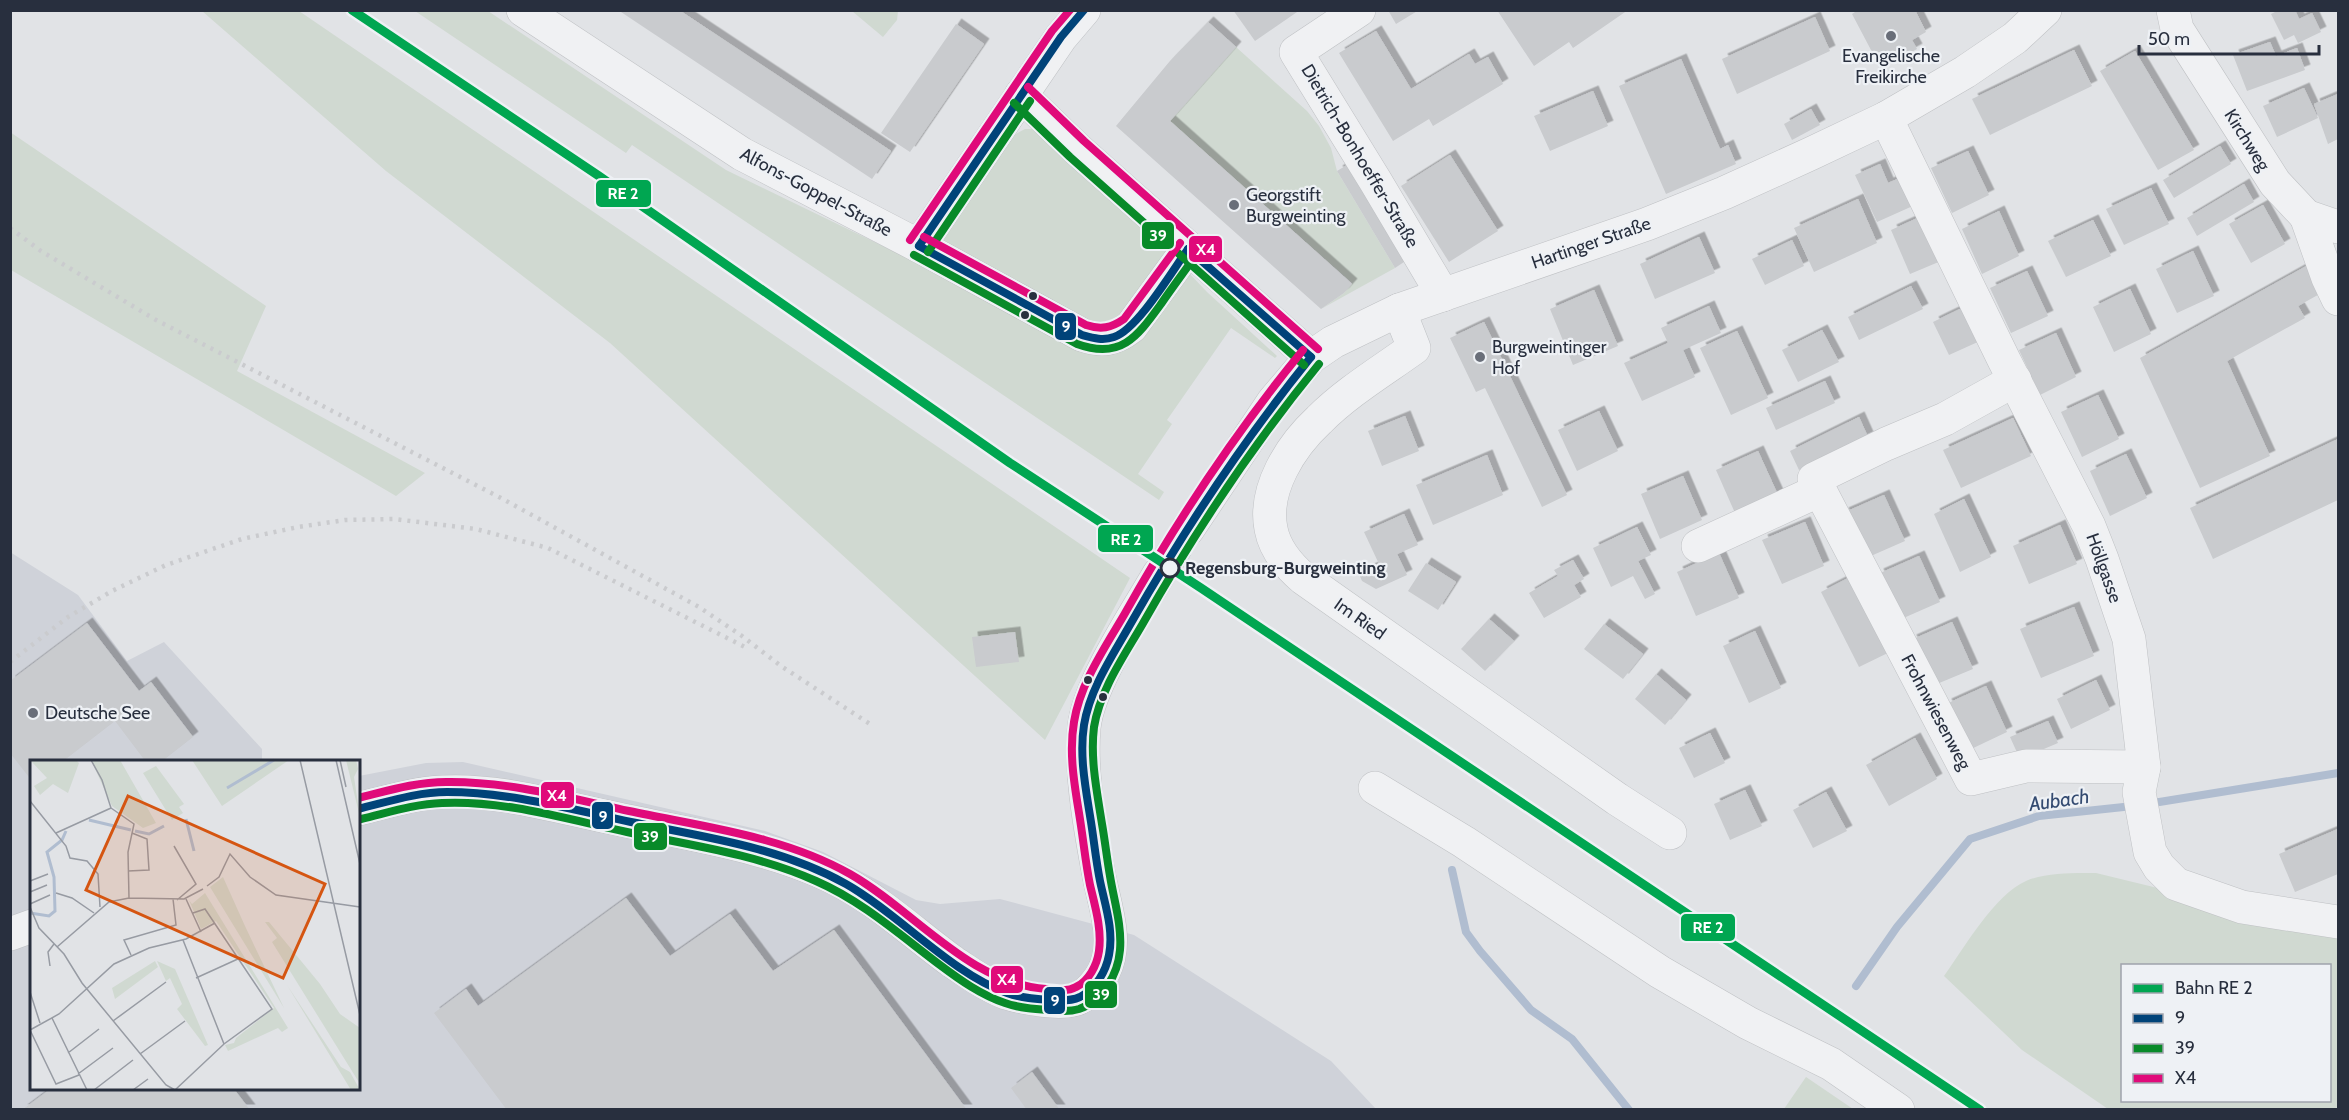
<svg xmlns="http://www.w3.org/2000/svg" width="2349" height="1120" font-family="Cabin,sans-serif">
<defs>
<filter id="shadow"><feDropShadow dx="5.5" dy="-5.5" stdDeviation="0" flood-color="#0004"/></filter>
</defs>
<rect width="100%" height="100%" fill="#e1e3e6"/>
<polygon fill="#cfd2d9" points="10,552 78,595 127,661 164,642 262,749 262,761 32,762 32,1088 358,1088 359,776 426,763 463,762 765,831 823,852 916,900 940,904 1000,899 1134,935 1331,1061 1376,1109 11,1109"/>
<g fill="#d0d9d1" fill-rule="evenodd">
<polygon points="202,11 299,11 1130,578 1045,740 610,343 386,171"/>
<polygon points="415,11 488,11 726,170 922,265 1008,138 1025,129 1034,129 1151,233 1207,292 1277,356 1275,358 1231,328 1167,420 1172,424 1138,474 1164,492 1159,500 632,145 626,153"/>
<polygon points="852,11 898,11 897,20 883,37"/>
<polygon points="1236,47 1307,111 1319,126 1331,148 1337,171 1395,268 1321,309 1344,293 1352,283 1170,121"/>
<polygon points="10,132 266,306 237,371 425,473 396,496 11,270"/>
<path d="M 2096,873 L 2338,932 L 2338,1109 L 2108,1109 L 2022,1050 L 1944,976 C 1964,948 1995,894 2026,881 C 2047,872 2074,873 2096,873 ZM 2122,966 L 2330,966 L 2330,1100 L 2122,1100 Z"/>
<polygon points="1806,1077 1853,1109 1784,1109"/>
</g>
<g fill="none" stroke-linecap="round" stroke-linejoin="round">
<g stroke="#b0bdd0" stroke-width="8">
<polyline points="2147,804 2338,773"/>
<polyline points="1452,870 1466,932 1480,951 1531,1010 1572,1039 1629,1110"/>
<polyline points="1856,986 1897,927 1970,839 2039,816 2133,806"/>
</g>
</g>
<g fill="#c9cbce" filter="url(#shadow)">
<polygon points="618,10 679,10 891,151 872,179"/>
<polygon points="1233,10 1300,10 1255,41"/>
<polygon points="1388,10 1419,10 1396,24"/>
<polygon points="1497,10 1548,11 1628,10 1573,48 1569,42 1534,66"/>
<polygon points="1858,10 1915,10 1926,32 1912,40 1917,49 1881,69 1852,14"/>
<polygon points="2279,10 2295,10 2299,19 2312,13 2321,32 2298,43 2294,35 2284,40 2271,14"/>
<polygon points="1815,17 1830,51 1737,94 1722,59"/>
<polygon points="1208,22 1236,47 1170,121 1352,284 1344,293 1321,309 1116,126 1170,61"/>
<polygon points="956,24 984,44 910,152 881,133"/>
<polygon points="1376,31 1411,89 1469,54 1475,64 1488,57 1503,84 1433,126 1429,119 1393,141 1339,53"/>
<polygon points="2270,42 2276,56 2297,48 2305,70 2247,91 2233,55"/>
<polygon points="2074,50 2092,86 1990,135 1972,99"/>
<polygon points="2135,51 2194,150 2158,170 2100,71"/>
<polygon points="1681,59 1720,149 1728,145 1736,164 1666,194 1619,86"/>
<polygon points="2304,88 2318,118 2277,137 2263,106"/>
<polygon points="1593,91 1608,126 1550,151 1534,116"/>
<polygon points="2338,94 2338,139 2328,144 2314,104"/>
<polygon points="1811,109 1820,125 1792,140 1784,124"/>
<polygon points="2220,146 2231,164 2174,198 2163,180"/>
<polygon points="1968,151 1989,195 1952,213 1931,168"/>
<polygon points="1450,155 1498,231 1449,262 1401,186"/>
<polygon points="1352,162 1410,258 1395,268 1337,171"/>
<polygon points="1880,164 1888,183 1902,177 1915,205 1877,222 1855,175"/>
<polygon points="2244,184 2254,202 2197,236 2187,218"/>
<polygon points="2151,188 2169,224 2124,245 2106,209"/>
<polygon points="1858,199 1877,243 1814,272 1794,228"/>
<polygon points="2263,205 2285,244 2251,263 2229,224"/>
<polygon points="1999,211 2019,256 1982,274 1962,229"/>
<polygon points="1922,216 1941,261 1910,274 1891,230"/>
<polygon points="2093,220 2111,256 2066,277 2048,241"/>
<polygon points="1699,237 1715,273 1655,299 1640,264"/>
<polygon points="1792,240 1804,266 1765,285 1752,259"/>
<polygon points="2193,251 2214,296 2177,313 2156,269"/>
<polygon points="2310,264 2325,291 2298,306 2305,318 2227,361 2270,456 2200,488 2140,358"/>
<polygon points="2027,271 2048,316 2011,333 1990,288"/>
<polygon points="1911,286 1923,309 1859,340 1848,317"/>
<polygon points="2130,289 2151,334 2114,352 2093,307"/>
<polygon points="1594,290 1618,346 1573,365 1550,309"/>
<polygon points="1709,306 1721,333 1683,350 1695,377 1642,401 1624,363 1668,343 1661,328"/>
<polygon points="1964,307 1980,341 1949,355 1933,322"/>
<polygon points="1484,322 1567,495 1542,507 1485,388 1476,392 1450,338"/>
<polygon points="1822,330 1839,362 1798,382 1782,350"/>
<polygon points="1737,331 1768,398 1731,415 1700,348"/>
<polygon points="2056,333 2076,377 2040,395 2019,350"/>
<polygon points="1825,381 1835,403 1776,430 1766,408"/>
<polygon points="2098,395 2119,439 2082,457 2061,412"/>
<polygon points="1599,411 1618,451 1577,471 1558,430"/>
<polygon points="1405,416 1419,451 1382,466 1368,431"/>
<polygon points="1859,417 1868,437 1799,470 1790,451"/>
<polygon points="2013,418 2031,456 1961,488 1943,450"/>
<polygon points="2338,439 2338,500 2213,559 2190,508"/>
<polygon points="1758,451 1778,495 1735,513 1716,470"/>
<polygon points="2126,454 2147,498 2110,516 2090,471"/>
<polygon points="1487,455 1503,495 1433,525 1416,485"/>
<polygon points="1683,476 1702,520 1660,539 1641,494"/>
<polygon points="1884,495 1905,541 1864,559 1843,513"/>
<polygon points="1964,499 1991,557 1960,572 1934,514"/>
<polygon points="1404,514 1418,545 1397,554 1407,575 1376,589 1362,581 1359,574 1379,564 1364,532"/>
<polygon points="1805,522 1824,566 1782,584 1762,540"/>
<polygon points="2060,525 2077,564 2029,584 2013,546"/>
<polygon points="1637,527 1651,555 1638,561 1655,594 1645,599 1633,576 1611,587 1593,548"/>
<polygon points="1719,553 1739,598 1696,616 1677,572"/>
<polygon points="1919,556 1940,602 1899,620 1878,574"/>
<polygon points="1573,560 1584,579 1574,585 1581,597 1544,618 1529,593 1558,576 1554,570"/>
<polygon points="1426,563 1456,582 1438,610 1408,591"/>
<polygon points="1856,574 1894,650 1859,667 1821,592"/>
<polygon points="2074,607 2094,656 2041,678 2020,629"/>
<polygon points="1489,619 1514,641 1485,671 1461,649"/>
<polygon points="1952,622 1973,669 1932,686 1911,640"/>
<polygon points="87,623 139,691 151,682 193,737 161,762 146,762 115,721 62,762 32,762 32,781 10,753 10,681"/>
<polygon points="1604,624 1643,654 1623,679 1584,649"/>
<polygon points="1755,631 1781,688 1749,703 1723,646"/>
<polygon points="1015,632 1019,662 976,667 972,637"/>
<polygon points="1656,674 1686,700 1665,725 1635,699"/>
<polygon points="2096,680 2110,710 2071,729 2057,699"/>
<polygon points="1986,686 2007,732 1967,751 1946,704"/>
<polygon points="2048,721 2058,743 2020,759 2010,737"/>
<polygon points="1710,733 1725,763 1694,778 1679,748"/>
<polygon points="1915,738 1937,779 1889,806 1866,765"/>
<polygon points="1745,790 1762,826 1730,840 1714,804"/>
<polygon points="1826,792 1847,831 1813,848 1793,810"/>
<polygon points="2338,829 2338,874 2295,892 2279,854"/>
<polygon points="626,898 670,956 730,914 773,971 834,930 967,1110 507,1110 434,1013 466,989 478,1006"/>
<polygon points="1032,1072 1060,1110 1027,1110 1011,1088"/>
<polygon points="50,1089 234,1089 250,1110 22,1110"/>
</g>
<g fill="none" stroke-linecap="round" stroke-linejoin="round">
<polyline stroke="#bcbfc4" stroke-width="33" stroke-dasharray="33 16" stroke-linecap="butt" points="1159,574 1188,529"/>
<defs>
<g id="minor">
<path d="M 523,10 L 742,154 L 919,246 L 1082,335 C 1102,342 1114,340 1131,327 L 1188,249"/>
<polyline points="1359,10 1296,52 1376,182 1443,295"/>
<polyline points="2173,10 2177,29 2275,183 2306,216 2338,227"/>
<polyline points="1021,95 1077,149 1311,357"/>
<polyline points="1886,118 2004,360 2089,526 2102,559 2129,639 2144,767 2139,792 2150,852 2159,867 2176,884 2242,907 2338,922"/>
<polyline points="2306,216 2328,278 2338,299"/>
<polyline points="919,246 1061,37 1084,10"/>
<path d="M 1399,310 L 1414,348 C 1382,371 1347,392 1319,420 C 1291,446 1263,489 1271,529 C 1275,550 1288,565 1303,578 L 1617,799 L 1670,833"/>
<polyline points="2015,380 1945,419 1886,444 1814,479 1971,779 2026,766 2144,767"/>
<polyline points="1188,529 1273,402 1311,357 1333,342 1399,310 1647,224 1724,193 1810,154 1886,118 1965,72 2015,38 2045,10"/>
<polyline points="1698,546 1820,490"/>
<polyline points="1375,788 1464,842 1660,972 1748,1023 1831,1064 1898,1110"/>
<path d="M 358,809 C 386,802 415,793 443,792 C 499,789 558,807 613,818 C 686,834 778,847 844,883 C 883,904 917,936 953,962 C 970,973 987,986 1006,993 C 1023,998 1063,1006 1079,998 C 1089,993 1099,981 1104,971 C 1118,943 1106,909 1100,881 C 1091,834 1080,775 1084,728 C 1088,685 1136,613 1159,574"/>
<polyline points="10,934 32,926"/>
</g>
</defs>
<use href="#minor" stroke="#bfc1c4" stroke-width="34"/>
<use href="#minor" stroke="#f0f1f3" stroke-width="33"/>
<g stroke="#cacbce" stroke-width="4.5" stroke-dasharray="3 6" stroke-linecap="butt">
<polyline points="10,228 41,251 156,320 501,498 699,607 742,636 781,666 870,724"/>
<polyline points="10,662 68,617 112,591 166,565 242,539 298,527 345,520 394,519 476,529 548,548 747,648"/>
</g>
<defs>
<g id="bus-1">
<path d="M 919,246 L 1082,335 C 1093,338 1103,341 1114,337 C 1138,329 1172,271 1188,249"/>
<polyline points="919,246 1061,37 1084,10"/>
<polyline points="1188,249 1311,357"/>
<path d="M 358,809 C 387,802 417,792 447,792 C 509,792 570,809 631,822 C 704,837 780,847 846,884 C 899,914 951,973 1007,993 C 1021,998 1036,999 1051,1000 C 1061,1001 1071,1001 1080,997 C 1096,989 1106,971 1109,955 C 1114,930 1105,905 1100,881 C 1096,861 1094,841 1091,822 C 1086,790 1079,757 1084,725 C 1090,688 1113,655 1131,623 C 1184,530 1243,441 1311,357"/>
</g>
<g id="bus-2">
<polyline points="1014,103 1070,157 1304,365"/>
<polyline points="928,252 1030,101"/>
<path d="M 914,255 L 1077,344 C 1121,360 1137,337 1161,304 C 1172,288 1184,272 1196,255"/>
<path d="M 361,819 C 387,813 414,804 442,803 C 504,800 566,819 627,832 C 690,845 756,854 816,881 C 862,901 900,935 940,965 C 960,980 981,995 1005,1003 C 1019,1008 1034,1009 1049,1010 C 1059,1011 1069,1012 1079,1009 C 1103,1001 1118,974 1120,950 C 1122,925 1114,901 1110,876 C 1107,859 1105,841 1102,824 C 1097,792 1090,759 1094,727 C 1100,690 1124,656 1142,625 C 1194,533 1252,446 1319,364"/>
</g>
<g id="bus-3">
<polyline points="1028,87 1084,141 1318,349"/>
<path d="M 924,237 L 1086,325 C 1101,330 1111,328 1124,319 L 1180,243"/>
<polyline points="910,240 1052,31 1070,10"/>
<path d="M 358,798 C 387,791 416,782 446,782 C 508,781 569,798 629,811 C 704,827 783,836 850,874 C 915,911 968,983 1046,989 C 1056,990 1067,992 1076,987 C 1089,981 1097,965 1099,951 C 1102,929 1095,906 1090,885 C 1086,865 1084,846 1081,826 C 1076,792 1068,757 1074,722 C 1080,684 1104,649 1124,615 C 1176,522 1235,433 1303,350"/>
</g>
</defs>
<use href="#bus-1" stroke="#eef1f5" stroke-width="12"/>
<use href="#bus-2" stroke="#eef1f5" stroke-width="12"/>
<use href="#bus-3" stroke="#eef1f5" stroke-width="12"/>
<use href="#bus-1" stroke="#004379" stroke-width="8"/>
<use href="#bus-2" stroke="#088a29" stroke-width="8"/>
<use href="#bus-3" stroke="#e00a7a" stroke-width="8"/>
<defs>
<polyline id="rail-1" points="352,10 599,176 1010,463 1201,588 1980,1110"/>
</defs>
<use href="#rail-1" stroke="#eef1f5" stroke-width="14"/>
<use href="#rail-1" stroke="#00a651" stroke-width="9"/>
</g>
<g fill="#696e79" stroke="#eef1f5" stroke-width="2">
<circle cx="1891" cy="36" r="6"/>
<circle cx="1234" cy="205" r="6"/>
<circle cx="1480" cy="357" r="6"/>
<circle cx="33" cy="713" r="6"/>
</g>
<g fill="#282f3e" stroke="#eef1f5" stroke-width="2">
<circle cx="1033" cy="296" r="5"/>
<circle cx="1025" cy="315" r="5"/>
<circle cx="1088" cy="680" r="5"/>
<circle cx="1103" cy="697" r="5"/>
</g>
<circle fill="#eef1f5" stroke="#282f3e" stroke-width="3" cx="1170" cy="568" r="9"/>
<g text-anchor="middle" dominant-baseline="central" stroke-width="4.5" stroke-linejoin="round" paint-order="stroke">
<g font-size="18" fill="#282f3e" stroke="#eef1f5" text-anchor="start">
<text x="1891" y="56" text-anchor="middle">Evangelische<tspan x="1891" dy="21">Freikirche</tspan></text>
<text x="1246" y="195">Georgstift<tspan x="1246" dy="21">Burgweinting</tspan></text>
<text x="1492" y="347">Burgweintinger<tspan x="1492" dy="21">Hof</tspan></text>
<text x="45" y="713">Deutsche See</text>
</g>
<g font-size="18" fill="#282f3e" stroke="#eef1f5">
<text transform="translate(2247 140) rotate(58)">Kirchweg</text>
<text transform="translate(1360 156) rotate(59)">Dietrich-Bonhoeffer-Straße</text>
<text transform="translate(816 192) rotate(28)">Alfons-Goppel-Straße</text>
<text transform="translate(1591 243) rotate(-19)">Hartinger Straße</text>
<text transform="translate(2104 568) rotate(70)">Höllgasse</text>
<text transform="translate(1360 619) rotate(35)">Im Ried</text>
<text transform="translate(1936 712) rotate(62)">Frohnwiesenweg</text>
</g>
<g font-size="18" font-weight="bold" fill="#282f3e" stroke="#eef1f5" text-anchor="start">
<text x="1185" y="568">Regensburg-Burgweinting</text>
</g>
<g font-size="20" font-style="italic" fill="#344b71" stroke="#eef1f5">
<text transform="translate(2059 800) rotate(-8)">Aubach</text>
</g>
</g>
<g transform="translate(30 760)">
<rect width="330" height="330" fill="#e1e3e6"/>
<path d="M 0,0 L 46,0 L 49,3 L 38,33 L 23,24 L 10,35 L 4,26 L 17,18 ZM 61,0 L 90,0 L 126,63 L 113,68 L 82,46 ZM 162,0 L 259,0 L 192,46 ZM 316,0 L 326,0 L 328,9 L 324,17 L 330,57 ZM 126,6 L 154,44 L 149,47 L 153,53 L 142,60 L 113,13 ZM 193,117 L 215,166 L 254,248 L 180,127 ZM 175,133 L 258,268 L 252,272 L 248,268 L 198,291 L 195,285 L 204,283 L 206,278 L 244,248 L 186,161 L 171,169 L 159,140 L 162,144 ZM 235,162 L 239,162 L 290,224 L 310,254 L 330,268 L 330,324 L 242,182 L 247,178 ZM 125,201 L 128,207 L 85,239 L 82,228 ZM 127,201 L 145,209 L 178,285 L 175,286 L 147,249 L 152,244 L 140,218 L 136,221 ZM 257,225 L 311,307 L 320,312 L 330,330 L 321,330 Z" fill="#d0d9d1"/>
<path fill="none" stroke="#b0bdd0" stroke-width="3" d="M 197,28 L 244,0M 156,59 L 164,91M 59,60 L 101,70M 105,71 L 119,74 L 134,66M 0,153 L 19,156 L 25,151 L 24,117 L 17,92 L 32,80 L 36,71"/>
<path fill="none" stroke="#979ba3" stroke-width="1.5" d="M 270,0 L 330,255M 306,0 L 330,104M 310,0 L 316,27M 0,41 L 36,86 L 40,98 L 57,101 L 68,114 L 70,147M 81,48 L 104,64 L 98,92 L 99,138M 26,73 L 81,48 L 72,20 L 61,0M 144,86 L 166,124 L 147,140M 98,111 L 119,110 L 117,79 L 102,73M 0,121 L 18,114M 177,126 L 189,117 L 200,94 L 220,117 L 246,135 L 330,147M 0,132 L 17,125M 26,133 L 42,138 L 64,153M 156,139 L 171,172M 0,144 L 20,135M 0,147 L 9,168 L 34,194 L 52,223 L 136,325 L 145,330M 153,180 L 194,284M 27,187 L 79,142 L 99,138 L 154,139 L 173,129M 101,195 L 94,180 L 146,165 L 143,139M 20,206 L 18,192 L 24,184M 166,218 L 210,198M 0,232 L 10,263M 22,258 L 57,330M 83,261 L 136,222M 0,270 L 29,254 L 84,204 L 119,188 L 156,179 L 185,163M 0,270 L 26,324 L 49,315M 38,293 L 69,269M 110,294 L 155,261M 48,314 L 83,288M 64,330 L 103,300M 103,330 L 118,319M 145,330 L 194,284 L 242,249 L 175,149 L 163,153"/>
<path fill="#d55511" fill-opacity="0.15" stroke="#d55511" stroke-width="3" d="M 98,36 L 295,124 L 253,218 L 56,130 Z"/>
<rect width="330" height="330" fill="none" stroke="#282f3e" stroke-width="3"/>
</g>
<g stroke="#eef1f5" stroke-width="2">
<rect x="595" y="179" width="57" height="29" rx="6" fill="#00a651"/>
<rect x="1141" y="221" width="34" height="29" rx="6" fill="#088a29"/>
<rect x="1188" y="235" width="35" height="28" rx="6" fill="#e00a7a"/>
<rect x="1054" y="312" width="23" height="29" rx="6" fill="#004379"/>
<rect x="1097" y="524" width="57" height="29" rx="6" fill="#00a651"/>
<rect x="540" y="781" width="35" height="28" rx="6" fill="#e00a7a"/>
<rect x="591" y="801" width="23" height="29" rx="6" fill="#004379"/>
<rect x="633" y="822" width="35" height="29" rx="6" fill="#088a29"/>
<rect x="1680" y="913" width="56" height="29" rx="6" fill="#00a651"/>
<rect x="990" y="965" width="34" height="29" rx="6" fill="#e00a7a"/>
<rect x="1084" y="980" width="34" height="29" rx="6" fill="#088a29"/>
<rect x="1043" y="986" width="23" height="29" rx="6" fill="#004379"/>
</g>
<g font-size="16" text-anchor="middle" font-weight="bold" fill="#fff">
<text x="623" y="199">RE 2</text>
<text x="1158" y="241">39</text>
<text x="1206" y="255">X4</text>
<text x="1066" y="332">9</text>
<text x="1126" y="545">RE 2</text>
<text x="557" y="801">X4</text>
<text x="603" y="822">9</text>
<text x="650" y="842">39</text>
<text x="1708" y="933">RE 2</text>
<text x="1007" y="985">X4</text>
<text x="1101" y="1000">39</text>
<text x="1055" y="1006">9</text>
</g>
<rect width="2349" height="1120" fill="none" stroke="#282f3e" stroke-width="24"/>
<rect x="2121" y="964" width="210" height="138" fill="#eef1f5" stroke="#9fa3ac" stroke-width="1.5"/>
<rect x="2133" y="984" width="30" height="9" fill="#00a651" stroke="#9fa3ac" stroke-width="1.5"/>
<text x="2175" y="994" font-size="18" fill="#282f3e">Bahn RE 2</text>
<rect x="2133" y="1014" width="30" height="9" fill="#004379" stroke="#9fa3ac" stroke-width="1.5"/>
<text x="2175" y="1024" font-size="18" fill="#282f3e">9</text>
<rect x="2133" y="1044" width="30" height="9" fill="#088a29" stroke="#9fa3ac" stroke-width="1.5"/>
<text x="2175" y="1054" font-size="18" fill="#282f3e">39</text>
<rect x="2133" y="1074" width="30" height="9" fill="#e00a7a" stroke="#9fa3ac" stroke-width="1.5"/>
<text x="2175" y="1084" font-size="18" fill="#282f3e">X4</text>
<path d="M2139 45v9h180v-9" fill="none" stroke="#282f3e" stroke-width="3"/>
<text x="2148" y="45" font-size="18" fill="#282f3e" stroke="#eef1f5" stroke-width="4.5" paint-order="stroke">50 m</text>
</svg>
